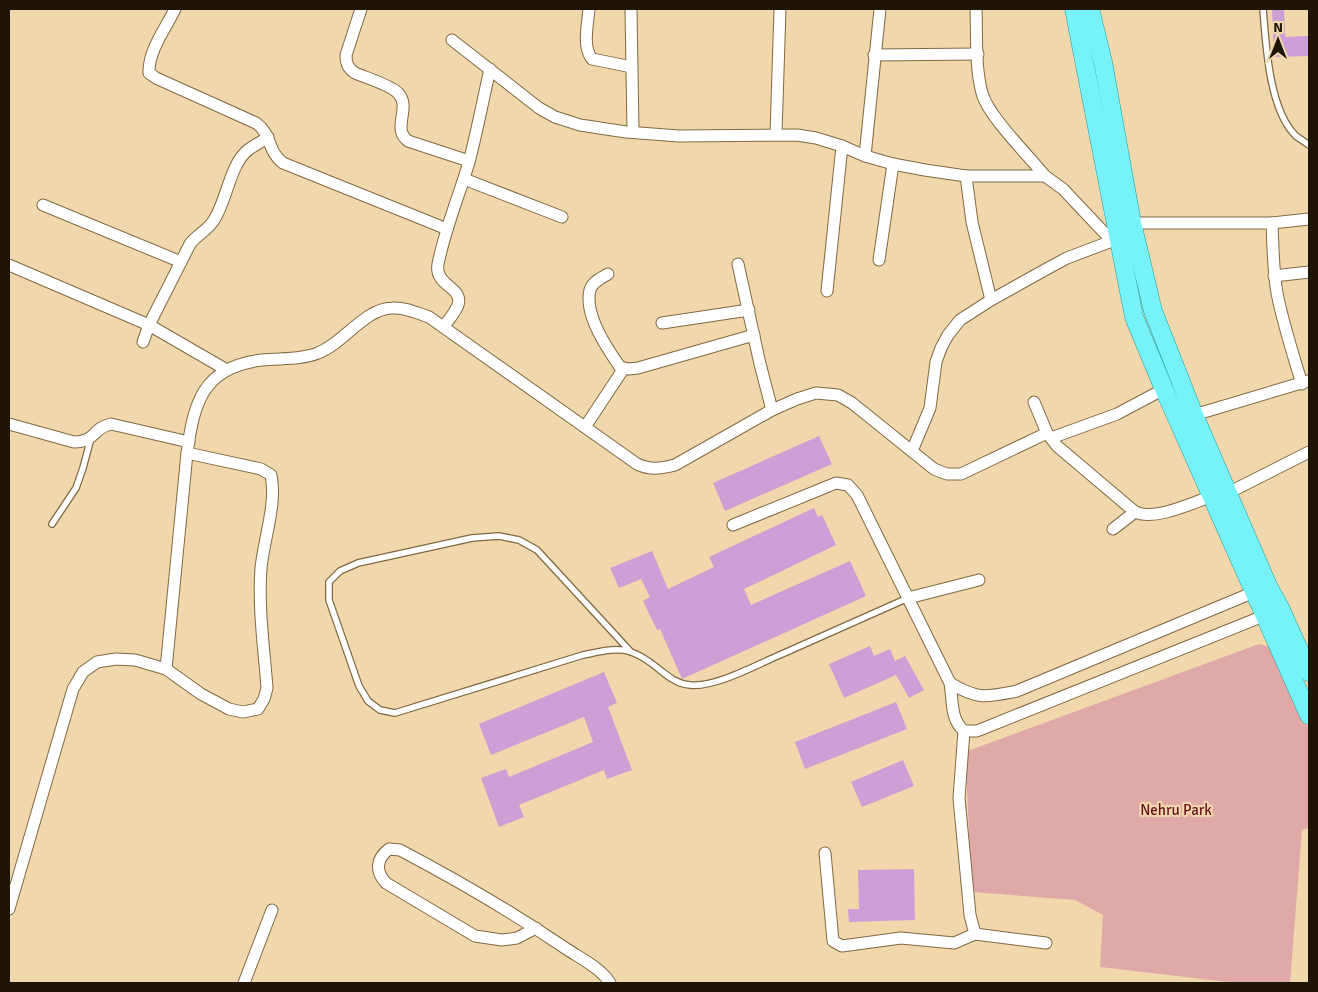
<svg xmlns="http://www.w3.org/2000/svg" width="1318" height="992" font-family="Signika,sans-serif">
<rect width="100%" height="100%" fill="#f0d7ac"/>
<polygon fill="#e0a9a7" points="1259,644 1274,648 1309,723 1309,828 1302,830 1290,983 1237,983 1100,967 1103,915 1075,900 972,892 965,752"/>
<g fill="#cd9fd6">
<polygon points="1272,9 1284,9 1285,37 1309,36 1309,56 1274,57"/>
<polygon points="819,436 832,464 725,511 713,483"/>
<polygon points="814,508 818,517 822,515 836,545 744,589 751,605 850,561 866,596 682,679 660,629 657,630 643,601 650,597 641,579 619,588 610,568 652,551 668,589 714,567 709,557"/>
<polygon points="870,646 874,656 890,649 895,661 905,656 924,690 909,698 896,675 844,698 829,664"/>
<polygon points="604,672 617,703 608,707 632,770 607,779 604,770 519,805 524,817 499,827 481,778 506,769 509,777 593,742 584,717 491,755 479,724"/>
<polygon points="896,702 907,729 805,769 795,742"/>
<polygon points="903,760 914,786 862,807 851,782"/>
<polygon points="914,869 915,920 849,922 848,909 859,909 858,870"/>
</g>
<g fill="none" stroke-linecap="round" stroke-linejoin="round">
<defs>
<g id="lane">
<path d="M 1263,9 C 1266,45 1269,110 1296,136 C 1300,139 1305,142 1309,145"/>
<polyline points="52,524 76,488 83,468 91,438"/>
<path d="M 630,651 L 537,550 L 519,540 L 499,536 L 472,538 L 358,563 L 340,571 L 329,582 L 329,600 L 359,686 L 368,701 L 380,710 L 395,713 L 583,655 C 619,647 630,645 660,670 C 669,677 677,684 690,685 C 715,688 758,664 782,654 C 824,635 866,617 908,598"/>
</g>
<g id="street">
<path d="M 175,9 C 166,28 148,51 149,73 L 156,78 L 256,123 C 272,134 267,151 283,163 L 447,229"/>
<path d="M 361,9 L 346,55 C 346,64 348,68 355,73 C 367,78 390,85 398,93 C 412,108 391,128 408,141 L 469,161"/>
<path d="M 589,9 C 588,23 582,47 592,59 L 632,67"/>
<polyline points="631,9 633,132"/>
<path d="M 976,9 C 977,35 975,68 982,93 C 988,116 1029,156 1045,176"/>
<polyline points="452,40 539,108 555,117 580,125 626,132 679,136 797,135 816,138 842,146 865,156 893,164 925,170 966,176 1045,176 1063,189 1112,241 1119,239"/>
<polyline points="874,55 978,54"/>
<polyline points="776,134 780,9"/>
<polyline points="865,156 880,9"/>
<polyline points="966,176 972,222 991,300"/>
<polyline points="464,179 562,217"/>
<polyline points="43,205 181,262"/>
<polyline points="1132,223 1272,223 1309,219"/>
<path d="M 1272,223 C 1273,246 1273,270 1277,293 C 1283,324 1293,354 1302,384"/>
<polyline points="879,260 893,164"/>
<polyline points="738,264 760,364 772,410"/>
<polyline points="9,265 149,325 225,369"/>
<path d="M 608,274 C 601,278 592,282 590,290 C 584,314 606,347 620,367 L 629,369 L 638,368 L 754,335"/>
<polyline points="1274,276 1309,272"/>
<polyline points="827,291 842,146"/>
<polyline points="662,323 749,310"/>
<path d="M 444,327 C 448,320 455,313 458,305 C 464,287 434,286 438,264 C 445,229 459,196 469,162 C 477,132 483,100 490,69"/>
<path d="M 143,342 L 149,325 L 190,244 C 197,235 208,230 214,220 C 227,200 230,164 248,150 C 254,145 262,142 268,137"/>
<path d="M 1034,402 L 1047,433 L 1057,446 L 1135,512 C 1155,521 1192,503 1212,496"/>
<polyline points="1194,415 1308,381"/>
<path d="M 9,424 L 74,442 C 96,442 92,428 111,424 L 189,442"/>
<polyline points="585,427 624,368"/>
<polyline points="1051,438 1117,414 1164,389"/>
<polyline points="912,451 930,408 936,362 941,348 948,335 960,320 991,300 1052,266 1067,258 1112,241"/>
<polyline points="1228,493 1309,452"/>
<path d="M 733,525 L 836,483 L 848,485 L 857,495 L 950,683 C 953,700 950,719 964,731 L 977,731 L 1271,613"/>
<polyline points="1113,529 1135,512"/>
<polyline points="908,598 979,580"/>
<path d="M 166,669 L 187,453 C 194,402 203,367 262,360 C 280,358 301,360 318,353 C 344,343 364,309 392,308 C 405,307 417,313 429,317 L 637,464 C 650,470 660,469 675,465 L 772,410 L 797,399 L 816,393 L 838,395 L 852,403 L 934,469 L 947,474 L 961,474 L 1047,433"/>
<path d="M 950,683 C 978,700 986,697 1017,691 L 1259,590"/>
<polyline points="964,731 959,798 970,915 975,934 1046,943"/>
<polyline points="825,853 833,941 842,946 901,938 954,943 975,934"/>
<path d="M 9,909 L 73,689 L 83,672 L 97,662 L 116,659 L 135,660 L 166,669 L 201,694 L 229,709 L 243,712 L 258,709 L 264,699 L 267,688 C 264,648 258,607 261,568 C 264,538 277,504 271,475 L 261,469 L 187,453"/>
<path d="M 536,928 L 517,938 L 502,940 L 475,936 L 386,883 C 375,871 376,859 389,849 L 400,850 C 457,880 512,912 565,948 C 580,958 601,968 610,983"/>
<polyline points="244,983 272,910"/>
</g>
<g id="primary">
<polyline points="1074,9 1134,317 1164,389 1309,715"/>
<polyline points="1090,9 1103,62 1132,223 1153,311 1194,415 1268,586 1280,608 1309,672"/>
</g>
</defs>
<use href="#lane" stroke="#806942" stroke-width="8"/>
<use href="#street" stroke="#806942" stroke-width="13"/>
<use href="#primary" stroke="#1b9fa0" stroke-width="19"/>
<use href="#lane" stroke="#fff" stroke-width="5.5"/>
<use href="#street" stroke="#fff" stroke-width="11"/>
<use href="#primary" stroke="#76f2f8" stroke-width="18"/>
</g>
<g text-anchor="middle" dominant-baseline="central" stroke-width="4.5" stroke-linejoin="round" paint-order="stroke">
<g font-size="15" fill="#6b111c" stroke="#f0d7ac">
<text x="1176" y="810">Nehru Park</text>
</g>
</g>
<rect width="1318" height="992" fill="none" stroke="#1e1505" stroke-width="20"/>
<g transform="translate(1278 40)" stroke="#f0d7ac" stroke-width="4" paint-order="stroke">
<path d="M0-4L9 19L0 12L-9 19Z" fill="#1e1505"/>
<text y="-8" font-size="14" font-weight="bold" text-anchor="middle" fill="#1e1505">N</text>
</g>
</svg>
